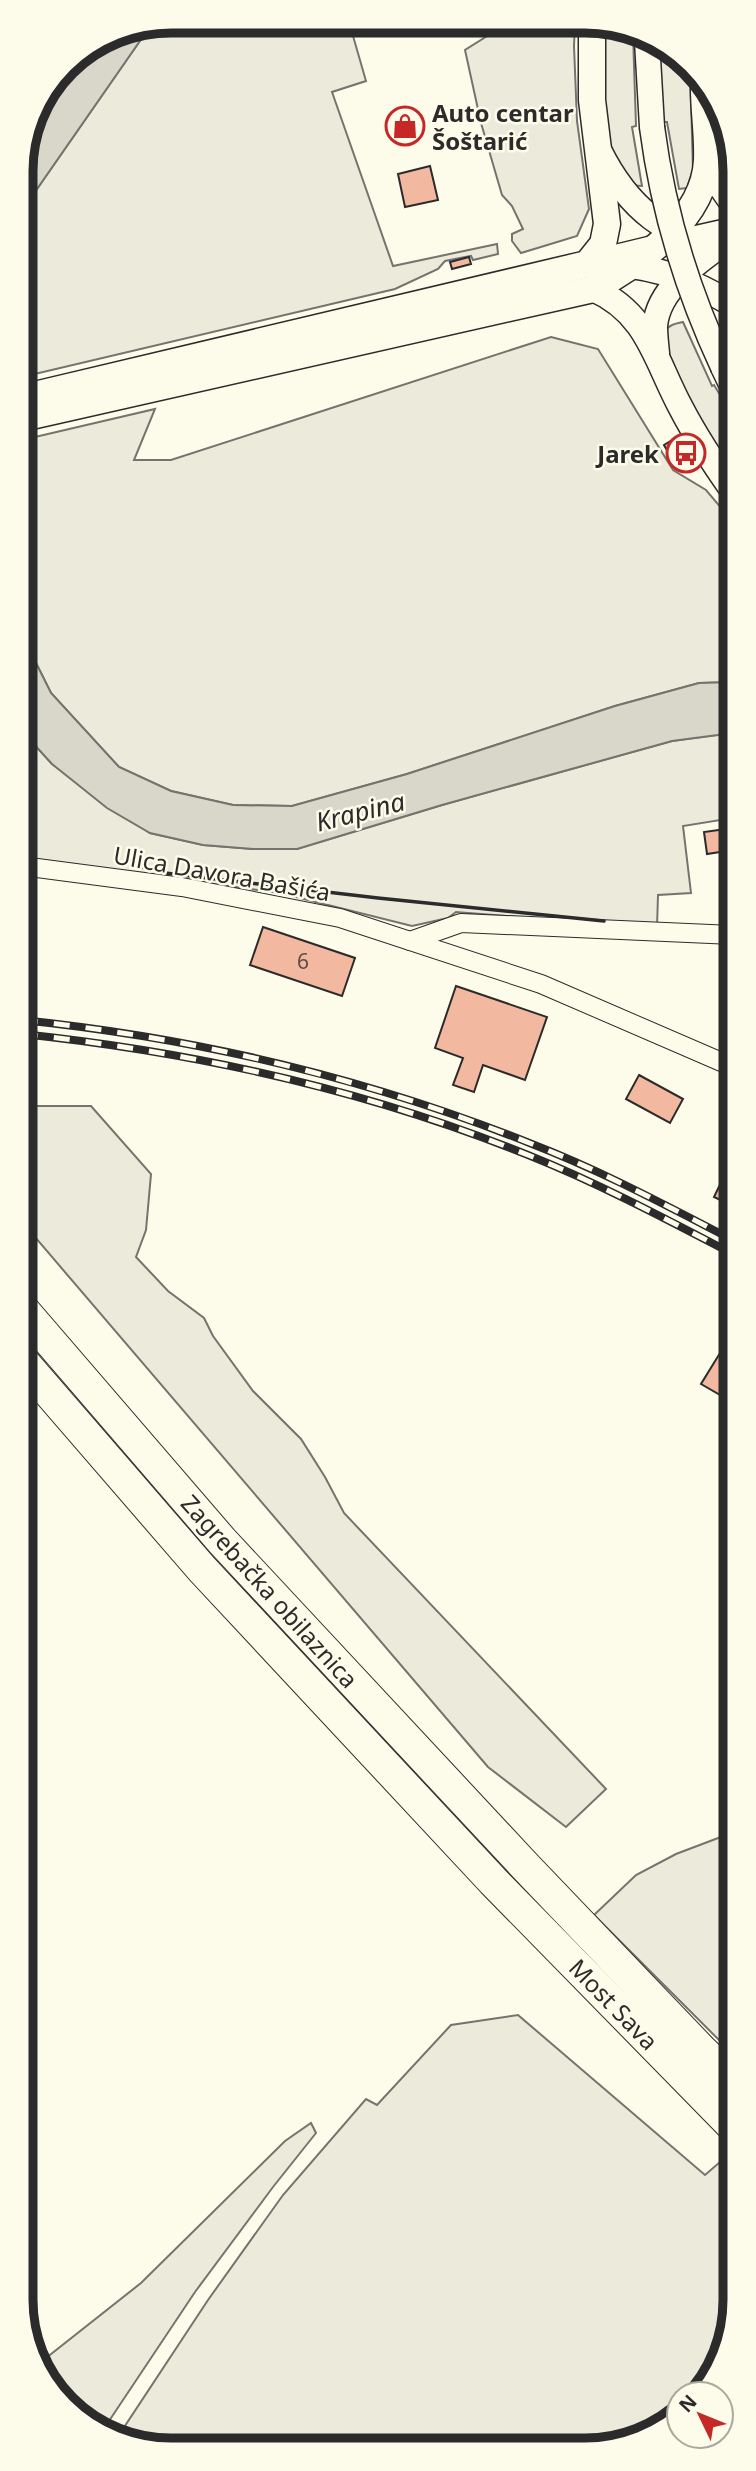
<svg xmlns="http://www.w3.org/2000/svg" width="756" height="2471" font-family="'Noto Sans',sans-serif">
<rect width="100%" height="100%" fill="#fdfbea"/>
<g fill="#ecebdb" stroke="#74746e" stroke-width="2">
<polygon points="171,21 349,22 366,81 332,92 393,266 497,244 498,254 473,260 471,256 445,261 438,269 395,289 22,377 21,212 151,25"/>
<polygon points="508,23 575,24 574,46 577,121 589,209 577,236 521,253 512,241 512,234 523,229 512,206 502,195 481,123 465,50"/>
<polygon points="602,24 615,24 633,34 636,126 632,127 642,186 626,185 611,157 604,122"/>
<polygon points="659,48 690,64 693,170 687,188 679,189 667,122 663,122"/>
<path d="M 683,322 L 712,386 L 714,385 L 733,416 L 733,473 C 719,452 652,349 668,328 C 671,324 679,323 683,322 Z"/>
<polygon points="551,337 598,349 673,470 706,490 733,522 733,682 699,683 615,706 407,774 292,806 233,805 171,791 119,767 51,693 22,635 22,440 155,409 134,460 171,460"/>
<polygon points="22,731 52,764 150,833 203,845 253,849 297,849 442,805 672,741 730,733 733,733 733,818 683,826 691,893 658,895 657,928 456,912 448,918 412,926 280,893 22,859"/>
<polygon points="22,1106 91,1106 151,1174 146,1230 136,1257 168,1291 204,1318 213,1336 253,1391 301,1439 325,1477 344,1513 606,1789 566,1827 488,1767 23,1223"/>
<polygon points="734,1832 734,2055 594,1915 636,1875 676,1854"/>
<polygon points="518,2015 705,2175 720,2162 735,2177 735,2309 700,2394 679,2394 679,2410 614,2447 141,2447 119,2435 208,2300 283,2195 366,2099 377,2105 451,2025"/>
<polygon points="311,2123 316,2133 273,2187 195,2292 105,2427 65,2406 41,2362 141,2283 285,2141"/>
</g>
<g fill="#d8d7c9" stroke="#74746e" stroke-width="2">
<polygon points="151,25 21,212 21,162 36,105 65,65 114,32"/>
<polygon points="22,635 51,693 119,767 171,791 233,805 292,806 407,774 615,706 699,683 733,682 733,733 672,741 442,805 297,849 253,849 203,845 150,833 107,808 52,764 22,731"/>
</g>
<g fill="#f2b8a0" stroke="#2b2b2b" stroke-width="2">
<polygon points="430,166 438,200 405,207 398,174"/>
<polygon points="469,257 471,264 452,269 450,262"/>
<polygon points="672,440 681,454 672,459 664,445"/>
<polygon points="733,828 733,850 707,854 704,832"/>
<polygon points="733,869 733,890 722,892 720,870"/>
<polygon points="263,927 355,958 342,996 250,965"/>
<polygon points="456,986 547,1017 525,1080 483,1065 474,1092 453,1085 463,1058 435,1048"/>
<polygon points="639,1075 683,1099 670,1123 626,1099"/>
<polygon points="726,1172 733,1176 733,1206 714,1197"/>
<polygon points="720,1353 734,1361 734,1403 701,1384"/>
</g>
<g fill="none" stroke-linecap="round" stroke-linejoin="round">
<defs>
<g id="minor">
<polyline points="22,866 182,887 340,918 541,984 733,1067"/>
<polyline points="410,941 461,923 733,935"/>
</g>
<g id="secondary">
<polyline points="647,41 652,127"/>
<path d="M 599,150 C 628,209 667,239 732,251"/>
<polyline points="707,160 713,176 732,203"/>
<polyline points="692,239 732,230"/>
<polyline points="587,264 653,248"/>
<path d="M 615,264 C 662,268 692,281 732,304"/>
<path d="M 593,289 C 648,313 655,360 681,408 C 696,437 714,464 733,491"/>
<path d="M 657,353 C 656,344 655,335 655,326 C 658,288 700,260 727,241"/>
<polyline points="723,367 732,386"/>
</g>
<g id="primary">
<polyline points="22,398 587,264 603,244 607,224 592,100 592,24"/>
<path d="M 22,418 L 593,289 C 639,264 705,219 707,160 C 708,136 704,112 704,89"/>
</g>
<g id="motorway">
<polyline points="23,1310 222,1541 525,1866 702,2051 734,2082"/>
<polyline points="23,1362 202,1569 493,1881 734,2127"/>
</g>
</defs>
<use href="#minor" stroke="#2b2b2b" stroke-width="20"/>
<use href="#secondary" stroke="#2b2b2b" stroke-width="27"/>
<use href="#primary" stroke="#2b2b2b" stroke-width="29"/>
<use href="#motorway" stroke="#2b2b2b" stroke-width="34"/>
<use href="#minor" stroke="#fdfbea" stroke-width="18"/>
<use href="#secondary" stroke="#fdfbea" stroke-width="24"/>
<use href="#primary" stroke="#fdfbea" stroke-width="26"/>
<use href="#motorway" stroke="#fdfbea" stroke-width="32"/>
<defs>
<g id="rail">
<path d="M 22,1020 C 196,1038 370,1079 532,1144 C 602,1171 667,1206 733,1240"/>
<path d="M 22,1034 C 194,1052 367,1090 528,1155 C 598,1183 666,1219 733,1254"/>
</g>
</defs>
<use href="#rail" stroke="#2b2b2b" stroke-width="8"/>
<use href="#rail" stroke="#fdfbea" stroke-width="5" stroke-dasharray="16" stroke-linecap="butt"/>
<defs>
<path id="secondary-bridge" d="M 652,127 C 663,212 687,290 723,367"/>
</defs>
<use href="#secondary-bridge" stroke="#2b2b2b" stroke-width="27" stroke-linecap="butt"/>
<use href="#secondary-bridge" stroke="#fdfbea" stroke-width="24"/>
<polyline stroke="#2b2b2b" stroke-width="3.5" points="142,867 165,873 378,898 604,921"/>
</g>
<defs>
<symbol id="shop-ring" viewBox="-11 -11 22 22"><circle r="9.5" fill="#fdfbea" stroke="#c62828" stroke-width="1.5"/><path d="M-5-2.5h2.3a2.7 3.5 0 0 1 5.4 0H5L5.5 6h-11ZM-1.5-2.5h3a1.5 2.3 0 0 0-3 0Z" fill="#c62828"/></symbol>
<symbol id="bus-ring" viewBox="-11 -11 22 22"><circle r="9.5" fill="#fdfbea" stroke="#c62828" stroke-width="1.5"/><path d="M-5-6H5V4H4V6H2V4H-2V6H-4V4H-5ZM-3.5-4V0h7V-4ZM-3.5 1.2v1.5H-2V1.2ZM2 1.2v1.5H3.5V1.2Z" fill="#c62828"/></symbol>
</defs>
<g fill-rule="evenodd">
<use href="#shop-ring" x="383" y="104" width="44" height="44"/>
<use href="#bus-ring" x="664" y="431" width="44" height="44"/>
</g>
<g text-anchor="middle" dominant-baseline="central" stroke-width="5" stroke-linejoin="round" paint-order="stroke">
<g font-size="21" fill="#5d4e48">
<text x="303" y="961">6</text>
</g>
<g font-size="24" font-weight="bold" fill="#2b2b2b" stroke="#fdfbea" text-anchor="start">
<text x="432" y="112">Auto centar<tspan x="432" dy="28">Šoštarić</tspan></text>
<text x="659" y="453" text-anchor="end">Jarek</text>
</g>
<g font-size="24" fill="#2b2b2b" stroke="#fdfbea">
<text transform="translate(222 873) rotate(10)">Ulica Davora Bašića</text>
<text transform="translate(270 1591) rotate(48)">Zagrebačka obilaznica</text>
<text transform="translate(614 2004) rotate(46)">Most Sava</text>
</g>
<g font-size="26" font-style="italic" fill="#2b2b2b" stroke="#fdfbea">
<text transform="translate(360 811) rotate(-14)">Krapina</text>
</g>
</g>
<path d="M0 0H756V2471H0ZM171 33H585A138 138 0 0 1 723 171V2300A138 138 0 0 1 585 2438H171A138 138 0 0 1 33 2300V171A138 138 0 0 1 171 33Z" fill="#fdfbea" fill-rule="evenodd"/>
<path fill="none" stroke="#2b2b2b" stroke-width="9" d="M171 33H585A138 138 0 0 1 723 171V2300A138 138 0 0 1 585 2438H171A138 138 0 0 1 33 2300V171A138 138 0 0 1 171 33Z"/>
<g transform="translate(700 2415) rotate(313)"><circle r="33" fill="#fdfbea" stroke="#a9a89e" stroke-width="2"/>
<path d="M0-5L12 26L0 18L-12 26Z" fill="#c62828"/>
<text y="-10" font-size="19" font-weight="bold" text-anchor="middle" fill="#2b2b2b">N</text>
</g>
</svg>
